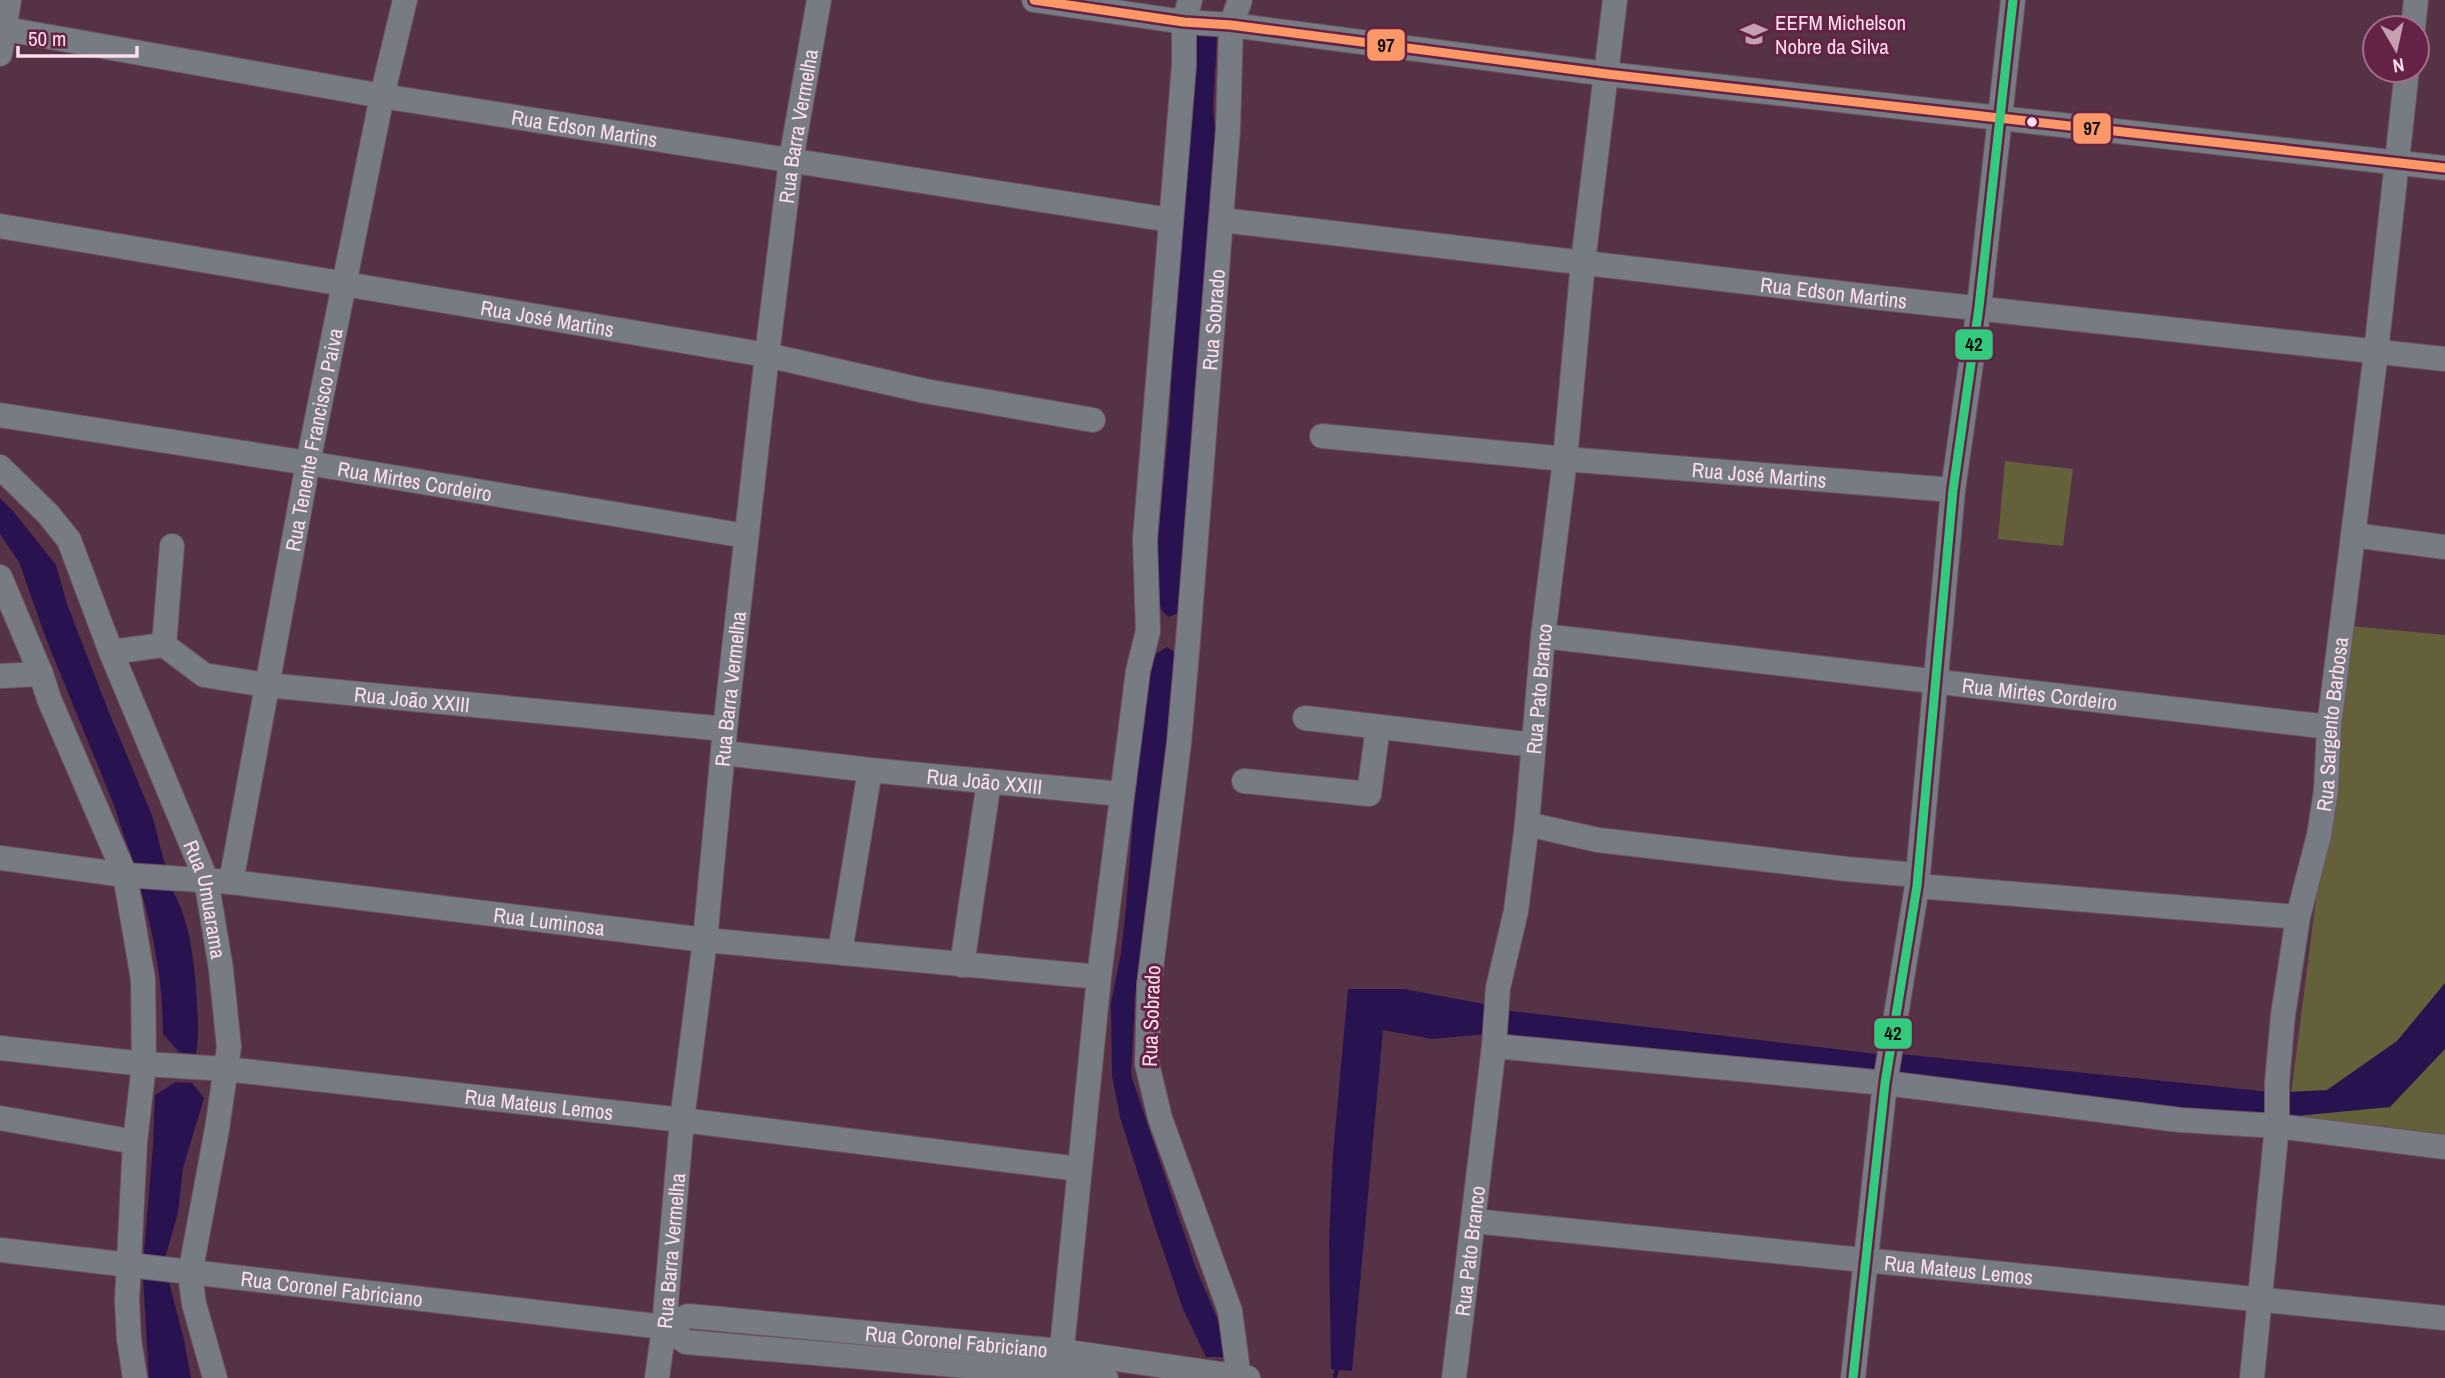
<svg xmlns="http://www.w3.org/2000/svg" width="2445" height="1378" font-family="'Archivo Narrow',sans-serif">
<rect width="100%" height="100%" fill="#553245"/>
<g fill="#64603a">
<polygon points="2005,461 2073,469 2063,546 1998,539"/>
<polygon points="2351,626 2445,635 2445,1134 2288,1118"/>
</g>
<g fill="#28124f">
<polygon points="1194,34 1217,35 1213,110 1220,175 1180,612 1169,617 1162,611 1159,602 1157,551 1169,424 1178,247"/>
<path d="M 0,498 L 13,511 L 56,565 L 67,604 L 108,710 L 153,818 L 167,873 L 136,870 C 130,849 121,831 116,810 L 47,641 L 19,562 L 0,534 Z"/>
<polygon points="1167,647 1173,651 1181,674 1172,747 1145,908 1135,999 1131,1075 1195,1266 1228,1344 1229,1357 1206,1357 1183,1309 1153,1221 1120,1117 1112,1076 1111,1003 1121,953 1126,908 1140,729 1151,664 1156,654"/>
<path d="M 139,884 L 171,887 C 189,920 193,951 196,988 C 197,1012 200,1030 196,1054 L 179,1052 L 163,1034 C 163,984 154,932 139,884 Z"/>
<polygon points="2445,983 2445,1049 2390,1107 2285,1117 2287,1092 2327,1090 2397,1041"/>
<polygon points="1348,989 1404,989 1489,1005 1486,1034 1433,1039 1383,1030 1352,1371 1331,1369 1329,1241 1333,1154"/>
<polygon points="1503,1010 1877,1054 1874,1077 1500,1034"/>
<polygon points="1891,1053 2271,1092 2270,1117 1890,1077"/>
<polygon points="176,1082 192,1083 204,1098 183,1168 178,1213 163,1265 143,1265 153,1145 155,1095"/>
<polygon points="143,1278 168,1278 184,1340 191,1378 149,1378"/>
</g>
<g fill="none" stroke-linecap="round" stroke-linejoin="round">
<polyline stroke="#28124f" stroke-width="4.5" points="1335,1376 1339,1364"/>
<defs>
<g id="minor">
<polyline points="1034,0 1184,22 1231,25 1607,74 2445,168"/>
<path id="s1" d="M 0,28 L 382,96 L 1170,220"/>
<polyline points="2413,28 2416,0"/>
<polyline points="0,54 9,0"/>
<path id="s2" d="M 1222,220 L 1873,297 L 2445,359"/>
<path id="s3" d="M 0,226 L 767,355 L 925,391 L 1093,420"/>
<path id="s4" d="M 0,415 L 308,463 L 746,536"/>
<path id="s5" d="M 1322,436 L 1565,459 L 1953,490"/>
<path id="s6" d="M 0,467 L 48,514 L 69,540 L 111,652 L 206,879 L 221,969 L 229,1047 L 217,1129 L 190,1274 L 194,1304 L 215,1378"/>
<polyline points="2353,535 2445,547"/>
<polyline points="0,577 41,674 49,699 125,875 143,979 144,1064 135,1142 127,1301 129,1339 135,1378"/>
<path id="s7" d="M 1543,636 L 2329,727"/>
<polyline points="164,645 172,546"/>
<path id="s8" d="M 111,652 L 164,645 L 204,675 L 266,685 L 725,729"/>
<polyline points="0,676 41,674"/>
<polyline points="1305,718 1533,745"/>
<path id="s9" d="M 724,753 L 870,770 L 1121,794"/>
<polyline points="1244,781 1369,794 1378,727"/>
<polyline points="1527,824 1598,840 1847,869 1917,875"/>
<path id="s10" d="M 0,858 L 125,875 L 231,882 L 705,940 L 1099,977"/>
<path id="s11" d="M 231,882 L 308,463 L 382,96 L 405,0"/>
<polyline points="1917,886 2298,917"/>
<polyline points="840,952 870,770"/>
<polyline points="962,965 989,781"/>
<polyline points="1494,1046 1885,1083 2180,1120 2277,1126 2445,1147"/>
<path id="s12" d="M 0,1048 L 144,1064 L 226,1069 L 682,1120 L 1079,1169"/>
<polyline points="0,1118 135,1142"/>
<path id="s13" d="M 1473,1221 L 2445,1318"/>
<path id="s14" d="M 0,1250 L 664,1327 L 686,1342 L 1106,1378"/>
<path id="s15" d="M 664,1327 L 688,1316 L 1061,1351 L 1248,1378"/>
<path id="s16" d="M 657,1378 L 664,1327 L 682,1120 L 705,940 L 725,729 L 767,355 L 791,160 L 819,0"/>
<polyline points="1059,1378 1099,977 1138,671 1148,631 1145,539 1184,65 1184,22 1190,0"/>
<path id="s17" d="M 1239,1378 L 1230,1311 L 1160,1118 L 1147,1064 L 1149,985 L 1179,743 L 1188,641 L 1228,129 L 1231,25 L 1240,0"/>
<path id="s18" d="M 1454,1378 L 1494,1046 L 1498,988 L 1516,911 L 1527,824 L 1543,636 L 1565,459 L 1583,262 L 1615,0"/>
<polyline points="1853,1378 1885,1083 1917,886 1953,490 1979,307 2013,0"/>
<path id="s19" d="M 2252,1378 L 2277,1126 L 2277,1083 L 2283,1015 L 2298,917 L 2319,835 L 2326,791 L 2329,727 L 2376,352 L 2407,70"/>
</g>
</defs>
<use href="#minor" stroke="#6e505f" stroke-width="26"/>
<use href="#minor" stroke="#777b83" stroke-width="24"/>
<defs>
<polyline id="bus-1" points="1034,0 1184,22 1231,25 1607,74 2445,168"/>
<polyline id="bus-2" points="1853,1378 1885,1083 1917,886 1953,490 1979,307 2013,0"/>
</defs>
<use href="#bus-1" stroke="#642346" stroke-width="14"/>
<use href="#bus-2" stroke="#642346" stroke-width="14"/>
<use href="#bus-1" stroke="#fc9868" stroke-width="9"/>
<use href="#bus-2" stroke="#33ca7d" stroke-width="9"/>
</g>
<defs>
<symbol id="school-bare" viewBox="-9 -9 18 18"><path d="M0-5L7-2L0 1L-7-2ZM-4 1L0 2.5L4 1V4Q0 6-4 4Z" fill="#c3a1b2" stroke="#642346" stroke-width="2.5" paint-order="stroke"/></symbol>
</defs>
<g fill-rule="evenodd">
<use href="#school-bare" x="1735" y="15" width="38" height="38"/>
</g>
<circle fill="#feddec" stroke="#642346" stroke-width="2.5" cx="2032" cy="122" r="6"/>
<g text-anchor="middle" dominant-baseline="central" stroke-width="6" stroke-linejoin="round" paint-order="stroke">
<g font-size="21" fill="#feddec" stroke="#642346" text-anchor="start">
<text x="1775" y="22">EEFM Michelson<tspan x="1775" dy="24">Nobre da Silva</tspan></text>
</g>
<g font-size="21" fill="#feddec" stroke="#642346">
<text stroke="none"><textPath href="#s16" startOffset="1260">Rua Barra Vermelha</textPath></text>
<text stroke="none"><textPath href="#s1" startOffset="593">Rua Edson Martins</textPath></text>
<text stroke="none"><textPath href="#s2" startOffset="616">Rua Edson Martins</textPath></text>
<text stroke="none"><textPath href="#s3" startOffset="555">Rua José Martins</textPath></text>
<text stroke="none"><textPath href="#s17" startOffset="1076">Rua Sobrado</textPath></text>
<text stroke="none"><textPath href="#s11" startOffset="450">Rua Tenente Francisco Paiva</textPath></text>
<text stroke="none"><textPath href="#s5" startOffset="439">Rua José Martins</textPath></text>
<text stroke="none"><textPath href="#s4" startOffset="420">Rua Mirtes Cordeiro</textPath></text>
<text stroke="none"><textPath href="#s16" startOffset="693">Rua Barra Vermelha</textPath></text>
<text stroke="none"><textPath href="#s18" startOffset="695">Rua Pato Branco</textPath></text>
<text stroke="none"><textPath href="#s7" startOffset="500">Rua Mirtes Cordeiro</textPath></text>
<text stroke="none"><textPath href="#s8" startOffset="313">Rua João XXIII</textPath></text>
<text stroke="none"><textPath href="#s19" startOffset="660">Rua Sargento Barbosa</textPath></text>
<text stroke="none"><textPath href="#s9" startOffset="262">Rua João XXIII</textPath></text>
<text stroke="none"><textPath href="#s6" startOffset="486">Rua Umuarama</textPath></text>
<text stroke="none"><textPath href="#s10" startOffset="553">Rua Luminosa</textPath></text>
<text transform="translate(1151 1016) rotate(-88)">Rua Sobrado</text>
<text stroke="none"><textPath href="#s12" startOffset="542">Rua Mateus Lemos</textPath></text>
<text stroke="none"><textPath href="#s16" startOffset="128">Rua Barra Vermelha</textPath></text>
<text stroke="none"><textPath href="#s18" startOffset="128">Rua Pato Branco</textPath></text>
<text stroke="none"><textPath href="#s13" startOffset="488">Rua Mateus Lemos</textPath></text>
<text stroke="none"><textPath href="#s14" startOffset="334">Rua Coronel Fabriciano</textPath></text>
<text stroke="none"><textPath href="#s15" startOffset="296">Rua Coronel Fabriciano</textPath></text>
</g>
</g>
<g stroke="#642346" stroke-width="2.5">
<rect x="1366" y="28" width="40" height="34" rx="7" fill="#fc9868"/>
<rect x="2072" y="112" width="40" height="33" rx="7" fill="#fc9868"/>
<rect x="1954" y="328" width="40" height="33" rx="7" fill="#33ca7d"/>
<rect x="1873" y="1017" width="40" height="33" rx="7" fill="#33ca7d"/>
</g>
<g font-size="19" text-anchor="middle" font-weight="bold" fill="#111">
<text x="1386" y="52">97</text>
<text x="2092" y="135">97</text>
<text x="1974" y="351">42</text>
<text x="1893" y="1040">42</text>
</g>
<g transform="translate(2396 49) rotate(171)"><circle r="33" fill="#642346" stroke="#a26d88" stroke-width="2"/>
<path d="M0-5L12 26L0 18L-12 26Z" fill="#c3a1b2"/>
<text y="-10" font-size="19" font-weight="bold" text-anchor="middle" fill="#feddec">N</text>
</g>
<path d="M18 46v10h119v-10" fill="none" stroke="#feddec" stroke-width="3.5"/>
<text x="28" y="46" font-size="21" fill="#feddec" stroke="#642346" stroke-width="5" paint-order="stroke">50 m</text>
</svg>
